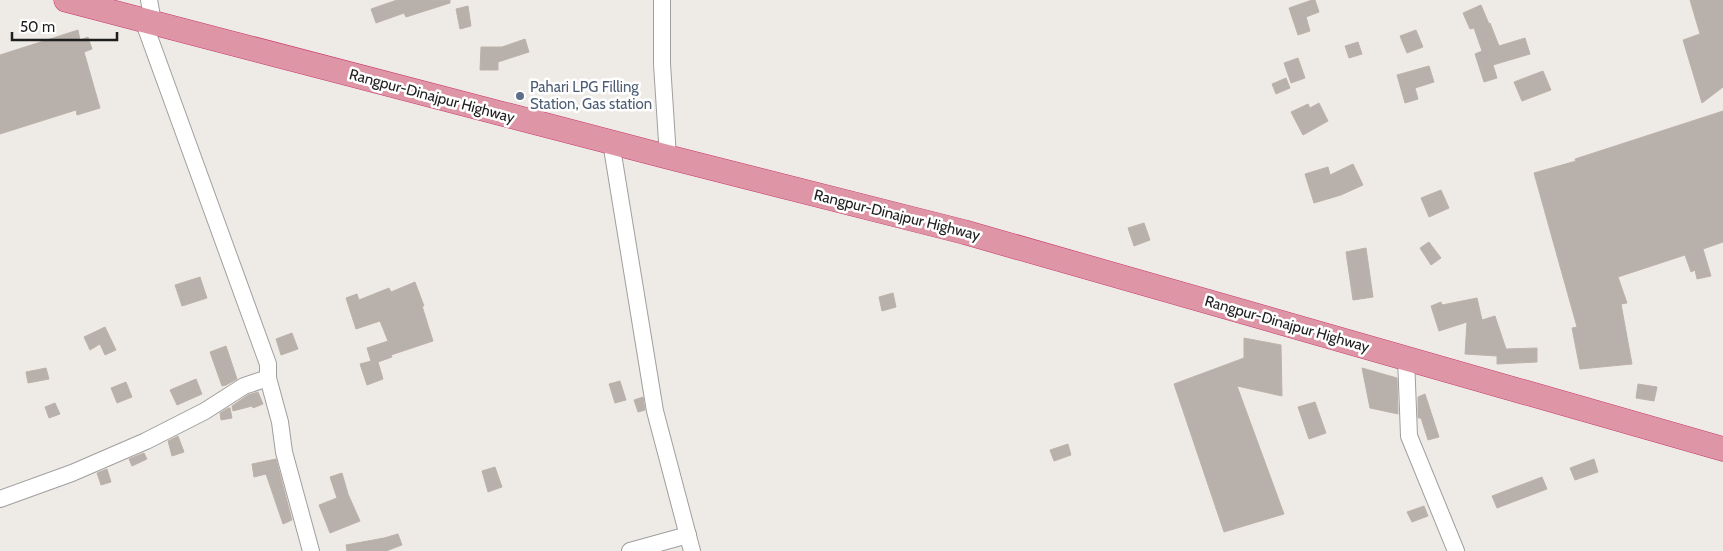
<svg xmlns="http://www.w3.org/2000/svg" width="1723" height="551" font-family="Cabin,sans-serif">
<rect width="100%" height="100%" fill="#eeebe6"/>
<g fill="#b7b0ab" stroke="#beb2a9">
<polygon points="397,0 450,0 450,3 406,17 404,13 376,23 371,9"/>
<polygon points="1312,0 1315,0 1319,12 1306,17 1310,31 1298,35 1289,8"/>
<polygon points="1690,0 1723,0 1723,87 1702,103 1683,40 1700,34"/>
<polygon points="1481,5 1489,24 1490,23 1499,46 1525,38 1530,54 1493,65 1497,78 1484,82 1475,54 1482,51 1474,28 1470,29 1463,13"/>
<polygon points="468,6 471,26 460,29 456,9"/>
<polygon points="78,30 80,40 88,37 92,49 84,52 100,108 77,115 76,110 0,134 0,55"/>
<polygon points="1416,30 1423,47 1407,53 1400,36"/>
<polygon points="525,39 529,52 498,62 498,70 480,70 481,47 502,47"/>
<polygon points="1358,42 1362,54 1349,58 1345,46"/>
<polygon points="1298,58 1305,78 1291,83 1284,63"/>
<polygon points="1429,66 1434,82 1415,88 1418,99 1405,103 1397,75"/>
<polygon points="1543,71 1551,90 1522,101 1514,82"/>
<polygon points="1286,78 1290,88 1276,94 1272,84"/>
<polygon points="1319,103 1328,121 1303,135 1291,112 1308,104 1310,108"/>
<polygon points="1723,111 1723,242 1703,249 1711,276 1697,279 1695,270 1691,272 1685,255 1618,277 1627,303 1621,304 1632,364 1580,369 1572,328 1577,327 1534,173 1576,161 1575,159"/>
<polygon points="1353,164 1363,185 1341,195 1314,203 1305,174 1328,167 1330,175"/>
<polygon points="1441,190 1449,208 1429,217 1421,198"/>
<polygon points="1144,223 1150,240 1134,246 1128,228"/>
<polygon points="1429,242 1441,258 1431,265 1420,248"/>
<polygon points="1366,248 1373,297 1353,300 1346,252"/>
<polygon points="200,277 207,298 182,306 175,285"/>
<polygon points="415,282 424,306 422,306 433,341 391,355 392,357 378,362 383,379 367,385 360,364 371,361 367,348 388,341 380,321 356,329 346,298 357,294 359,300 389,288 391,292"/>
<polygon points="893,293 896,307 882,311 879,297"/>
<polygon points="1477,298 1482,320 1495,316 1506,349 1537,348 1537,362 1497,364 1497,356 1465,354 1467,322 1439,331 1431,306 1441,302 1442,305"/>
<polygon points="105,327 116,350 105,355 100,344 90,350 84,337"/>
<polygon points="292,333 298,349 281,355 276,339"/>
<polygon points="1244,338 1281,345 1282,396 1237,386 1284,514 1224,532 1174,384 1244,358"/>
<polygon points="226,346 237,379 226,385 222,386 210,352"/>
<polygon points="46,368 49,379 28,383 26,372"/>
<polygon points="1362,368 1397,378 1398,414 1370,408"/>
<polygon points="196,379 202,394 177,405 170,390"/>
<polygon points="620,381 626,400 615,403 609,384"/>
<polygon points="126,382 132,397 117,403 111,388"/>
<polygon points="1638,384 1657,387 1654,401 1636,398"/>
<polygon points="258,392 263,404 253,408 252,406 233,411 232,406 248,395"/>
<polygon points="1425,394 1439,437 1428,440 1421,418 1418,418 1418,397"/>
<polygon points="643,397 645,410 638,412 634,400"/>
<polygon points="1315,402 1326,433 1309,439 1298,407"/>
<polygon points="55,403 60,414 49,418 45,407"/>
<polygon points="228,408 230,408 232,418 221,420 220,413"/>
<polygon points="178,436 184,452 172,456 168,441"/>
<polygon points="1068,444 1071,455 1054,461 1050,450"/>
<polygon points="144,453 147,459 132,466 129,459"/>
<polygon points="276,459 292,520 283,524 266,474 254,477 252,464"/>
<polygon points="1594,459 1598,472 1575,480 1570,468"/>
<polygon points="495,467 502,487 488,492 482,471"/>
<polygon points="107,469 111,482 101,485 97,473"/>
<polygon points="342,473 348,494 360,521 330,533 319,505 337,498 330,477"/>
<polygon points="1542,477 1547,489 1497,508 1492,496"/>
<polygon points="1424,506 1428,516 1412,522 1407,512"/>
<polygon points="398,534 402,545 386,551 347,551 346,545 384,538"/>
</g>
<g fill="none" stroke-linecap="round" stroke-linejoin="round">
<defs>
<g id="minor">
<polyline points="149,0 153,22"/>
<polyline points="662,0 662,64 668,157"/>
<polyline points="611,142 655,411 692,551"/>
<polyline points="1406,358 1409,436 1456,551"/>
<polyline points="268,378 280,422 284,452 311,551"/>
<polyline points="0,499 72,473 146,441 205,411 244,386 268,378 268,364 143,20"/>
<polyline points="630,551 688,535"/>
</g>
<polyline id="highway" points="66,0 668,157 964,232 1723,449"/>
</defs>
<use href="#minor" stroke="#9f9f9f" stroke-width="18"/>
<use href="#highway" stroke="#c93670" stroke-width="25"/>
<use href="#minor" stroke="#fff" stroke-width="16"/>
<use href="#highway" stroke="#de95a6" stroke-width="24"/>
</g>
<circle fill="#5c6f8a" stroke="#fff" stroke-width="2" cx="520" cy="96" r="5"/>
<g text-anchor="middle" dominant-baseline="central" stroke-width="5" stroke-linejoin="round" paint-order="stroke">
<g font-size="15" fill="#4e5e75" stroke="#fff" text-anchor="start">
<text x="530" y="87">Pahari LPG Filling<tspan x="530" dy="17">Station, Gas station</tspan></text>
</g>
<g font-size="15" fill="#1e1e1e" stroke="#fff">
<text transform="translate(432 96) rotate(15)">Rangpur-Dinajpur Highway</text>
<text transform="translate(897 215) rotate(14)">Rangpur-Dinajpur Highway</text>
<text transform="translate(1287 324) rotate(16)">Rangpur-Dinajpur Highway</text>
</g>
</g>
<path d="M12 32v8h105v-8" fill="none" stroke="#1e1e1e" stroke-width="2.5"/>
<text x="20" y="32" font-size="15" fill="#1e1e1e" stroke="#ffffff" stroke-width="4" paint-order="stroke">50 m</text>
</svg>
